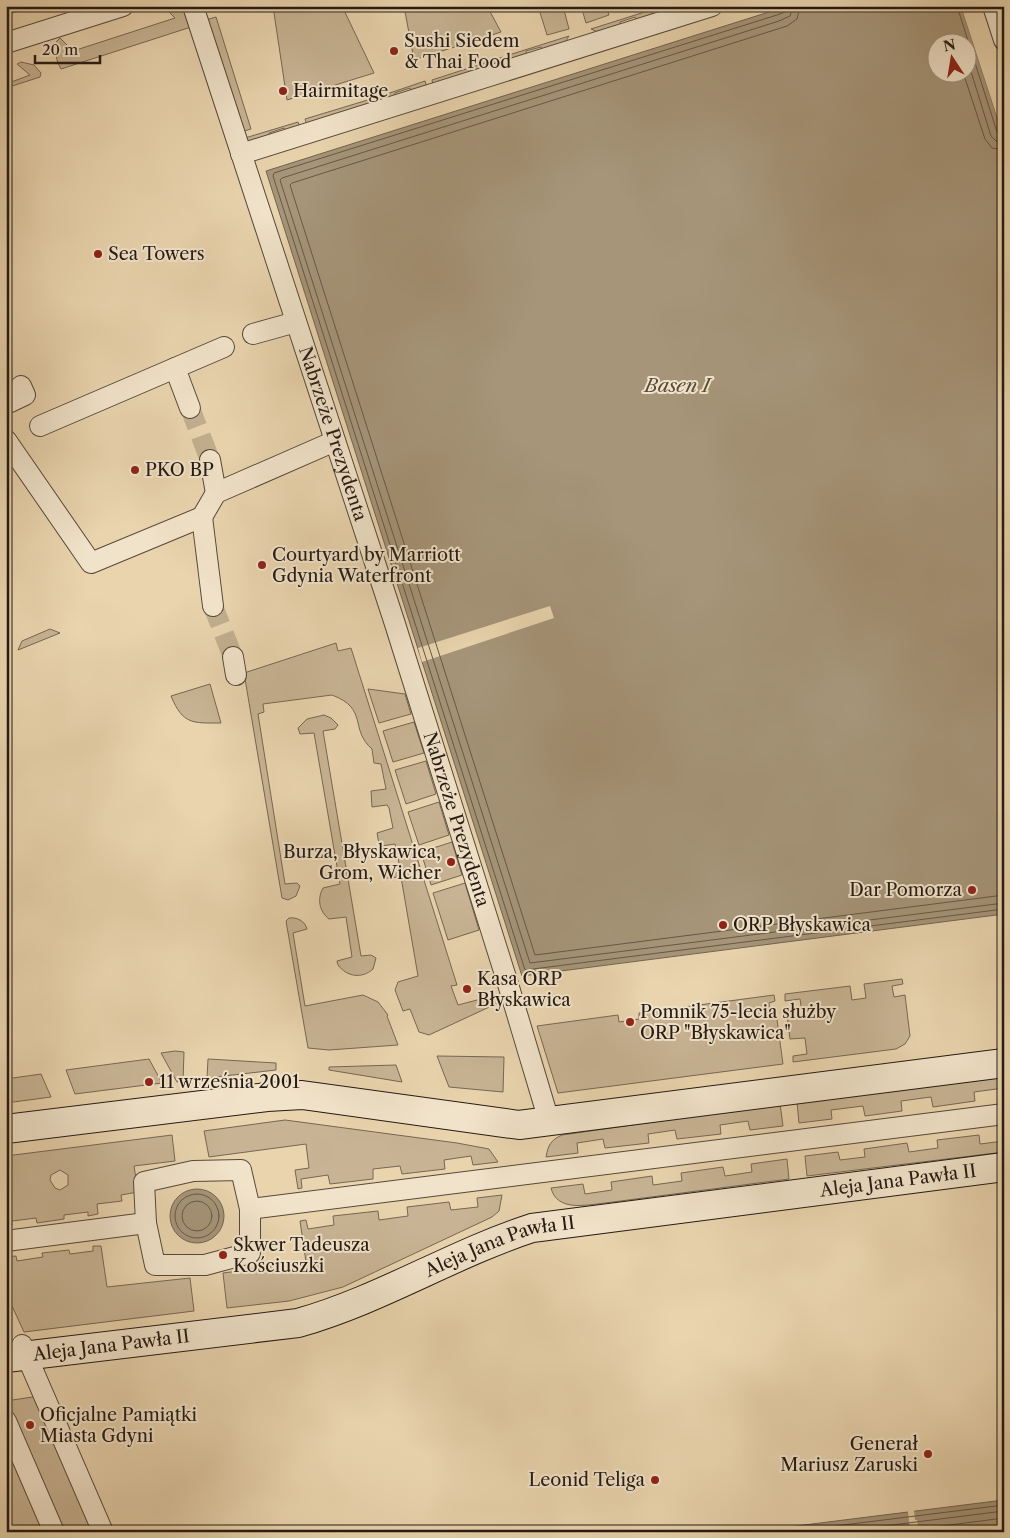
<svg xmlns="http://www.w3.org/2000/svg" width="1010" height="1538" font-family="'Libre Caslon Text',serif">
<rect width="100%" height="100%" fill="#e9d4ae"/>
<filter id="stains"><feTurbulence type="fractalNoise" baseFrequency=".004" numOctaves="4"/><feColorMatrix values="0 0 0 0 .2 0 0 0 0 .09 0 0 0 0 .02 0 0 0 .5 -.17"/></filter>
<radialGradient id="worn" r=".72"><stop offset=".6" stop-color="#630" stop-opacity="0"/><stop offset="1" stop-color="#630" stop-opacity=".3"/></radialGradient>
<g fill="#c8b494" stroke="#766754" fill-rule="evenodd">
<polygon points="6,6 34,6 6,15"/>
<path d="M 163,6 L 182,7 L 191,27 L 61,69 C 56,60 55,53 55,43 L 60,38 L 73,51 L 175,18 Z"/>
<polygon points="273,6 295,6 297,10 307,6 342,6 374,73 287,100"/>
<polygon points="404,6 487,6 501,32 414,60"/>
<polygon points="538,6 563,6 569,29 547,35"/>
<polygon points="581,6 606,6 609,15 586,23"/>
<polygon points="651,10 653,16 637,21 635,17 620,22 621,26 600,33 591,29"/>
<polygon points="216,17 251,129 241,132 206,20"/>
<polygon points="569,36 564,44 543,51 541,47 526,51 527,56 511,61 509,55"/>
<polygon points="503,57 504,63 433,85 432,80"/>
<polygon points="21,62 34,65 41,73 40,77 6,88 6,84 30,75 17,64"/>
<polygon points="425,81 427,87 411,92 410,88 395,93 395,97 380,102 378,97"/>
<polygon points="371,99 373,104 307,125 305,119"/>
<polygon points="298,122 300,127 285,132 284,128 269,133 270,137 246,142 245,138"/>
<polygon points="50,629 60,633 18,650 22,641"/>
<path d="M 336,643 L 338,651 L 351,648 L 457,985 L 451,986 L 458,1005 L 496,995 L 498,1003 L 429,1035 L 419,1032 L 410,1009 L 403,1011 L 395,990 L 398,982 L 418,976 L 401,877 L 385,878 L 386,871 L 400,868 L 395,844 L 382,846 L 379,844 L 377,833 L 393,828 L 389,808 L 387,805 L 372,807 L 371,791 L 386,789 L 381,764 L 374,763 L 372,749 C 349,729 369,709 332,695 L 263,704 L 264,712 L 258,714 L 285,884 L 297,883 L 300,886 L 296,896 L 288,900 L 282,898 L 244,673 Z"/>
<path d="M 210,684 L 221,723 C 193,723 183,725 171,696 Z"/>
<polygon points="368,689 405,694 411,714 379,723"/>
<path d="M 324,715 L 331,718 L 338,725 L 335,729 L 323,731 L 361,956 L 371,955 L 376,958 L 373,969 C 362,979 347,977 338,965 L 337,961 L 352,957 L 346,917 L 329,919 C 319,911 317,899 323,888 L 340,884 L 314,733 L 300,734 L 298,728 L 307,719 Z"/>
<polygon points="414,722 424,753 393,762 383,731"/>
<polygon points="426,761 436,794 406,804 395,770"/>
<polygon points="439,802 449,835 419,845 408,812"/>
<polygon points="452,842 462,875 431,885 421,852"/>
<polygon points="465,883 479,930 448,940 433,893"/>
<path d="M 289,918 C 297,917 305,921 307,929 L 293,933 L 305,1006 L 363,995 L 378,1002 L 388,1015 L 387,1016 L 398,1045 L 329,1050 L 308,1048 L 286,921 Z"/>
<polygon points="902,979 903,984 892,986 894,997 905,995 910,1036 905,1044 896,1049 793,1062 793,1056 807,1054 805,1038 790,1039 787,1015 802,1013 800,999 785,1001 785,994 850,986 852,1000 866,998 864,984"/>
<polygon points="774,995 775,1001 769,1003 770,1012 776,1012 783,1064 558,1093 537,1026 618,1015 619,1022 639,1019 639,1013"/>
<polygon points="175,1051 184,1052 183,1081 177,1082 161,1053"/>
<polygon points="437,1056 504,1057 503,1092 449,1087"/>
<polygon points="149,1059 162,1083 75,1094 66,1070"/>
<polygon points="208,1059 276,1063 276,1070 207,1078"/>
<polygon points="396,1065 402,1082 329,1070 329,1067"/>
<polygon points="41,1074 51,1097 6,1103 6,1079"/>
<polygon points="1004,1076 1004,1088 974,1092 975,1101 933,1107 931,1097 901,1101 902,1111 865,1116 863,1106 831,1110 832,1119 799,1123 797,1102"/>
<path d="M 780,1104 L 783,1126 L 750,1130 L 748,1121 L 720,1125 L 721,1134 L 677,1139 L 675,1130 L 648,1134 L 649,1143 L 605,1148 L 603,1139 L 577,1143 L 578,1153 L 546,1157 C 548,1145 551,1140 562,1135 Z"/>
<polygon points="285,1120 457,1143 489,1149 498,1162 473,1165 471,1156 444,1160 445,1169 402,1174 400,1166 373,1169 373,1179 330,1184 328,1175 301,1179 302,1188 298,1189 295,1170 309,1168 306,1144 209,1157 204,1131"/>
<path d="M 172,1135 L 175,1161 L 134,1166 L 138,1192 L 121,1195 L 122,1201 L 97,1204 L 98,1214 L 88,1216 L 88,1212 L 64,1215 L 64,1219 L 37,1223 L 36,1218 L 12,1221 L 12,1225 L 6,1226 L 6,1156 ZM 60,1170 L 68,1175 L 68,1185 L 60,1190 L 55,1188 L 50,1180 L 51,1175 Z"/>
<polygon points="979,1135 980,1144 1004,1141 1004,1152 807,1176 805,1156 838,1152 840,1160 865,1157 864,1149 907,1143 909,1152 938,1148 937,1140"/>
<path d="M 787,1159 L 789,1179 L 605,1203 C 586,1205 557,1212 551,1188 L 583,1184 L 585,1194 L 612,1190 L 611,1182 L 652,1176 L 653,1185 L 682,1181 L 681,1173 L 723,1167 L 725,1176 L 752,1172 L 751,1164 Z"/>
<polygon points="502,1195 499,1211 492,1217 343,1287 289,1301 227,1308 223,1273 306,1262 300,1221 306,1220 308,1229 334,1225 333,1216 378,1211 379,1220 408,1216 407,1207 449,1202 451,1210 478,1207 477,1198"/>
<polygon points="93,1246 101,1246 107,1287 190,1278 194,1311 24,1332 6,1293 6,1257 16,1256 17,1261 43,1257 42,1253 69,1250 70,1254 93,1251"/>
<polygon points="39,1396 98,1532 6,1532 6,1401"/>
</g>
<g fill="#a69579" stroke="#726450" fill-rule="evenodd">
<path d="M 788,6 L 961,6 L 1004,138 L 1004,914 L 522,976 L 266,171 ZM 938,42 L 968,42 L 968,72 L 938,72 Z"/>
<circle cx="197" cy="1216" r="27"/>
<polygon points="1004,1500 1004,1532 748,1532"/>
</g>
<g fill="#e9d4ae">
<polygon points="961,6 964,6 1004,130 1004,138"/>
<polygon points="550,606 554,618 422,662 418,648"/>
<polygon points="914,1510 915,1520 917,1520 919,1532 910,1532 908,1511"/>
</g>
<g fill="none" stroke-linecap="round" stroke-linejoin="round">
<g stroke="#655846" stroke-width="1">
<polyline points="786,6 785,12 777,15 274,173 273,176 525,970 1004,909"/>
<polyline points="793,6 790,16 779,21 282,178 280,180 530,963 1004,903"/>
<polyline points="800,6 797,19 787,26 292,183 290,185 535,955 1004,895"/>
<polyline points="957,6 997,132 1004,136"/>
<polyline points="968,62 991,136 996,141 1004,143"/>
<polyline points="963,72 985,139 992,148 1004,150"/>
<circle cx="197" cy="1216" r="22"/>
<circle cx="197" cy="1216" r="15"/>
<polyline points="787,1532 1004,1505"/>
<polyline points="836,1532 1004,1511"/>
<polyline points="895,1532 1004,1518"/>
</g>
<g stroke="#c2af8f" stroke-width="20" stroke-dasharray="20 10" stroke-linecap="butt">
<polyline points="190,408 210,460"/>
<polyline points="213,606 233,657"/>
</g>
<defs>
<g id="street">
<path id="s1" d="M 193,6 L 395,624 L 508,984 L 549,1121"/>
<polyline points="993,6 1004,40"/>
<polyline points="6,43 123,6"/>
<polyline points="241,154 712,6"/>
<polyline points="253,334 296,322"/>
<polyline points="175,368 190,408"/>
<polyline points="6,404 25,395 21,386"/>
<polyline points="40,426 224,347"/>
<polyline points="6,440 91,563 202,517 216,493 335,441"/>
<polyline points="210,460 216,493"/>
<polyline points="202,517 213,606"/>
<polyline points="233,657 236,675"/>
<polygon points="241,1170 250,1209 250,1253 205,1265 155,1265 146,1223 144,1182 193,1171"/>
<polyline points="250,1209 1004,1114"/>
<polyline points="6,1241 146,1223"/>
<polyline points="22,1345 103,1532"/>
<polyline points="6,1421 54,1532"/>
</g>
<g id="secondary">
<polyline points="6,1129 267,1097 302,1095 519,1125 1004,1063"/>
<path id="s2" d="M 6,1358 L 298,1323 C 380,1300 452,1254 532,1228 L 1004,1167"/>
</g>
</defs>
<use href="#street" stroke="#55483a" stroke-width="22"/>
<use href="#secondary" stroke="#241a13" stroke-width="30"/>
<use href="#street" stroke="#f1e3ca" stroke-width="20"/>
<use href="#secondary" stroke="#f1e3ca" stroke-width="28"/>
</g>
<g fill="#8f2418" stroke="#f1e3ca" stroke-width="2">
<circle cx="394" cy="51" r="5"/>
<circle cx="283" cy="91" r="5"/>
<circle cx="98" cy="254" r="5"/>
<circle cx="135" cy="470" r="5"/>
<circle cx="262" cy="565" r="5"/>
<circle cx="451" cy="862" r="5"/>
<circle cx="972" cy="890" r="5"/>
<circle cx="723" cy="925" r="5"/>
<circle cx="467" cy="989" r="5"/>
<circle cx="630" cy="1022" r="5"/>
<circle cx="149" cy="1082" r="5"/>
<circle cx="223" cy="1255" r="5"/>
<circle cx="30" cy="1425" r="5"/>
<circle cx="928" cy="1454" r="5"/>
<circle cx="655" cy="1480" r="5"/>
</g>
<g text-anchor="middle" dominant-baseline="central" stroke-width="4" stroke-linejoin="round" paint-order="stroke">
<g font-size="18" fill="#241a13" stroke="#f1e3ca" text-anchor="start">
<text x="404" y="41">Sushi Siedem<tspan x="404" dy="21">&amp; Thai Food</tspan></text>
<text x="293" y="91">Hairmitage</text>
<text x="108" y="254">Sea Towers</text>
<text x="145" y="470">PKO BP</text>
<text x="272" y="555">Courtyard by Marriott<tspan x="272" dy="21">Gdynia Waterfront</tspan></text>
<text x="441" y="852" text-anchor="end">Burza, Błyskawica,<tspan x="441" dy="21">Grom, Wicher</tspan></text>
<text x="962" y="890" text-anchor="end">Dar Pomorza</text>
<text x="733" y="925">ORP Błyskawica</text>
<text x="477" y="979">Kasa ORP<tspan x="477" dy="21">Błyskawica</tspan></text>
<text x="640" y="1012">Pomnik 75-lecia służby<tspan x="640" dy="21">ORP "Błyskawica"</tspan></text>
<text x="159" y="1082">11 września 2001</text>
<text x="233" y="1245">Skwer Tadeusza<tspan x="233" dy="21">Kościuszki</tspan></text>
<text x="40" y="1415">Oficjalne Pamiątki<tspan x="40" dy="21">Miasta Gdyni</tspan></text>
<text x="918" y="1444" text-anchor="end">Generał<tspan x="918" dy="21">Mariusz Zaruski</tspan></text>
<text x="645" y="1480" text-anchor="end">Leonid Teliga</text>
</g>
<g font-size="18" fill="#241a13" stroke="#f1e3ca">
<text stroke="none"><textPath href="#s1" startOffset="450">Nabrzeże Prezydenta</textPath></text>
<text stroke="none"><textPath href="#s1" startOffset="855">Nabrzeże Prezydenta</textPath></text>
<text stroke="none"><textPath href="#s2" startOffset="916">Aleja Jana Pawła II</textPath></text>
<text stroke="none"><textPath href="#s2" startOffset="511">Aleja Jana Pawła II</textPath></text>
<text stroke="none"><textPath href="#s2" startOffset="106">Aleja Jana Pawła II</textPath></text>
</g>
<g font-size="19" font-style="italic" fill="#584b3c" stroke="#f1e3ca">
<text x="677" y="385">Basen I</text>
</g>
</g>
<rect width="1010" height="1538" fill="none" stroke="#e9d4ae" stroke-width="25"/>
<rect x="8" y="8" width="995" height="1523" fill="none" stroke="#241a13" stroke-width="2.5"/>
<rect x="12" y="12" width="985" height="1513" fill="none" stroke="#241a13"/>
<g transform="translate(952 58) rotate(348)"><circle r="24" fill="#f1e3ca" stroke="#9f9381"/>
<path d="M0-4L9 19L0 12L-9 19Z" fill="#8f2418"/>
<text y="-8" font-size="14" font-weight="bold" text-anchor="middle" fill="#241a13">N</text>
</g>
<path d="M35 55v8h65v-8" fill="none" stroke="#241a13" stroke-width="2.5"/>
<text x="42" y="55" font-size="15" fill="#241a13" stroke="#f1e3ca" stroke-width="4" paint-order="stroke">20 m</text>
<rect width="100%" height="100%" filter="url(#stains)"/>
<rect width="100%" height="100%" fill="url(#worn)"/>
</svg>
